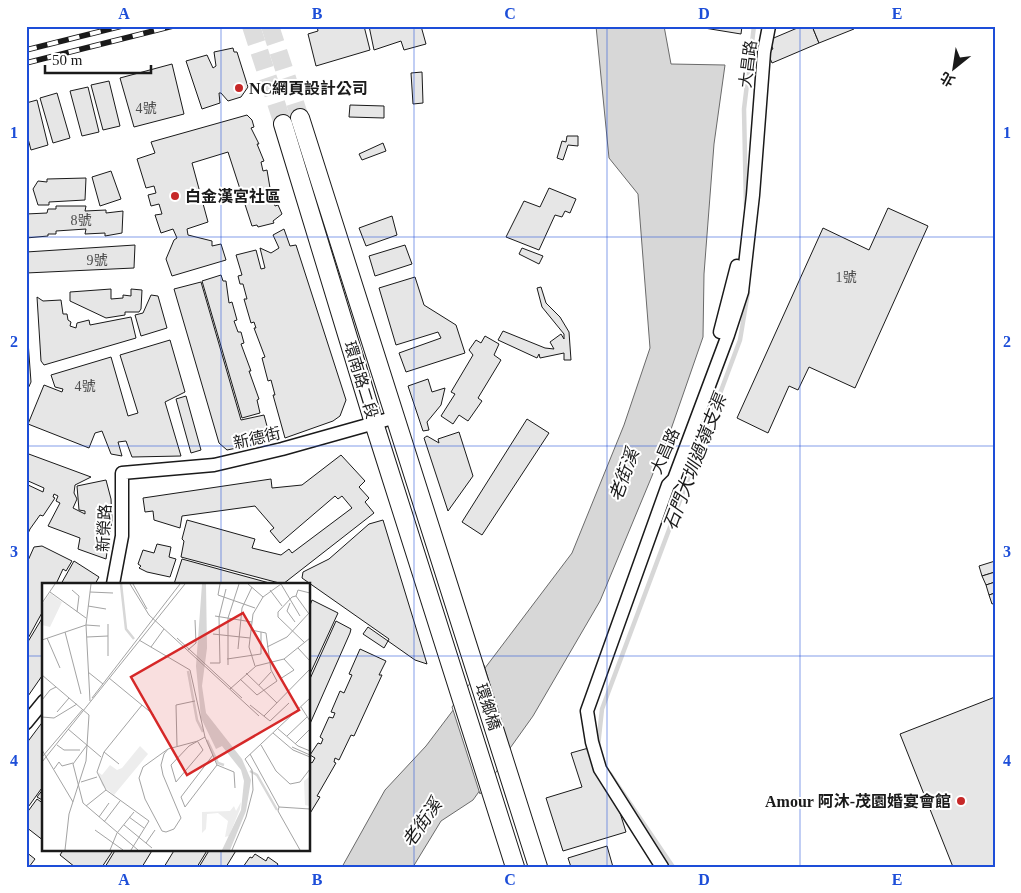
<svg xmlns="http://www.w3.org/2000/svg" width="1021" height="893" font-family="'Times New Roman','Noto Sans TC',serif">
<rect width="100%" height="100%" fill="#fff"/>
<polygon fill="#d7d7d7" stroke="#6a6a6a" points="596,26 664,26 671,64 725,65 714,144 704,274 703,337 669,435 600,601 533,716 473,800 441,821 413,867 342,867 385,790 426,746 572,553 624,425 650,348 638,194 609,158"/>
<polygon fill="#fff" stroke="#6a6a6a" points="484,665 510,753 480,794 452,707"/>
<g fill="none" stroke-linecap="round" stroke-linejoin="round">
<g stroke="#d7d7d7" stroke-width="4.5">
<polyline points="746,207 744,109 754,26"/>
<polyline points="598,746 602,709 740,340 748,292"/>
<polyline points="610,774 673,867"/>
</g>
</g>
<g fill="#e6e6e6" stroke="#1a1a1a">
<polygon points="317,26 364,26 370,50 316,66 308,34 318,31"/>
<polygon points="369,26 421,26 426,44 404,50 401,41 374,50"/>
<polygon points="692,26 742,26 741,34"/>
<polygon points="802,26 812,26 819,43 772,63 767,51 773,49 769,40"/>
<polygon points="812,26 853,26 854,29 819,43"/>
<polygon points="233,48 234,52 237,52 248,87 241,97 228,101 221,93 219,93 220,103 202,109 186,61 207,55 213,68 216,66 214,52"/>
<polygon points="172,64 184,114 134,127 120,78"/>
<polygon points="422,72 423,103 413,104 411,73"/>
<polygon points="109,81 120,126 103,130 91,85"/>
<polygon points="88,87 99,132 82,136 70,91"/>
<polygon points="57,93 70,138 53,143 40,98"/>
<polygon points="37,100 48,145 31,150 26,131 26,103"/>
<polygon points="350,105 384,106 384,118 349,117"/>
<polygon points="247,115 252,120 254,127 251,128 259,144 257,144 264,161 261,162 263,171 267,170 270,188 272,188 276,198 272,198 275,206 278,205 282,214 273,221 274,223 258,227 257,225 252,226 228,152 192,163 208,222 187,229 188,235 212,241 212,246 221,244 226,260 172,276 166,259 174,240 177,238 173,229 161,233 155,215 162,214 159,204 151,206 148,195 156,193 154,186 146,188 137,159 155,153 151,142"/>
<polygon points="567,136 578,136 578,146 568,145 563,160 557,158 562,141 566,142"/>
<polygon points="383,143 386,151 362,160 359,154"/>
<polygon points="111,171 121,199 100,206 92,177"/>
<polygon points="86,178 85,200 49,202 49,205 38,205 33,189 38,181 47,182 47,179"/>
<polygon points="549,188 576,199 570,213 565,211 562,217 555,215 539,250 506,237 524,201 540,207"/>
<polygon points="56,206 86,206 85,211 106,210 106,213 123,211 122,233 105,236 105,233 85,234 86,229 56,231 56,234 48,234 48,236 26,238 26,214 47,213 48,209 56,209"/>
<polygon points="888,208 928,226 855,388 809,367 798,390 789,386 768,433 737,418 823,228 869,250"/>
<polygon points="392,216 397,235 366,246 359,228"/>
<polygon points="284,229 290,246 296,245 346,400 340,416 333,421 285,438 273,395 275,395 271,380 268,381 262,358 265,357 254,328 256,328 254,322 251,323 244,299 247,299 243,284 240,284 238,276 242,275 236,255 256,250 261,269 265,268 260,248 271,253 279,248 273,235"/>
<polygon points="135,245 134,268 26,273 26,252"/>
<polygon points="405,245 412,264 375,276 369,256"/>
<polygon points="522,248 543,256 539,264 519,254"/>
<polygon points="221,275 223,281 226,281 229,303 232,302 237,320 234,321 238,332 241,332 244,343 241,344 251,371 249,371 259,399 257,400 260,413 242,418 202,281"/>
<polygon points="415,277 424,305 456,325 465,353 406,372 399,353 441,338 438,332 396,345 379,288"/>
<polygon points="201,282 241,420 264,415 271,441 227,450 219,443 174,289"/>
<polygon points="541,287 546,303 560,317 569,332 571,360 564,360 564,353 540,358 539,354 537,358 498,340 503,331 545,348 554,349 550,342 561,334 564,339 564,334 542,307 537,288"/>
<polygon points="111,289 111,299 123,298 123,295 131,296 131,289 142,290 141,309 139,312 125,312 125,315 106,318 70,301 70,292"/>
<polygon points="151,295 158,296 167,328 141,336 135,315 143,313"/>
<polygon points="37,297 43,301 61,300 63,314 67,314 68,320 71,322 70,326 76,328 77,323 89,320 90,325 131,317 136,338 44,365 41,361"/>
<polygon points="26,314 31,382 26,393"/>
<polygon points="485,336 499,344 494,355 501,360 478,398 482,401 468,421 459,415 453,424 441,416 455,394 451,392 473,355 469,350 476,340 481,343"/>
<polygon points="170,340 185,392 165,402 181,456 132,457 126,441 118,442 122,456 111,454 102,431 95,433 89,448 28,424 44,385 62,392 63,389 55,387 51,375 111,357 128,416 138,413 120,355"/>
<polygon points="428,379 432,392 445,388 441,405 427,422 429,430 423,431 408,386"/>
<polygon points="186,396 201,450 191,453 176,399"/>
<polygon points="527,419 549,433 482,535 462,522"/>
<polygon points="459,432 473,476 448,511 424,438 427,436 439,443 438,439"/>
<polygon points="26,453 91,477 75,485 74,493 77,499 73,508 85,514 85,511 79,510 77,486 106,480 111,499 112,520 106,559 78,549 80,538 48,526 60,503 56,501 58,496 54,494 53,497 55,498 43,516 40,515 30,529 26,538 26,484 43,492 44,488 26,480"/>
<polygon points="341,455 365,481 359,487 369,498 365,502 374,513 283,584 181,557 184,541 182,539 187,520 255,539 252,548 281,555 289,549 292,553 352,508 342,496 338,499 335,496 280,543 270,531 274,528 255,506 182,516 180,528 154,520 153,511 145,512 143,498 271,479 272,488 302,485"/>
<polygon points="383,520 427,664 415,660 388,641 389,639 302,578 303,572 329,559 369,524"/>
<polygon points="157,544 171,547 169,557 176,559 170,577 147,572 139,568 141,566 138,564 143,550 154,553"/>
<polygon points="42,546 72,561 66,571 63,569 56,584 44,584 44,609 26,642 26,565 34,547"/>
<polygon points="182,559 273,584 174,584"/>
<polygon points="74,561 99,577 95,584 61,584"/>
<polygon points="995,561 995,572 982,576 979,566"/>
<polygon points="995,572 995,582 986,585 982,576"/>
<polygon points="995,582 995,593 989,595 986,585"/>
<polygon points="995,593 995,603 992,604 989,595"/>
<polygon points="312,600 338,613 309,676 309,608"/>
<polygon points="44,615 44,673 26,699 26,645"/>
<polygon points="336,621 351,629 350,633 309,726 309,681"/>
<polygon points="368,627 388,641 384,648 363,634"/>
<polygon points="360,649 386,661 379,675 382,675 354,736 351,735 339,760 335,758 334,762 336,763 317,796 320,797 309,815 309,761 312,763 315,758 310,755 318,743 321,744 323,739 320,737 329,717 333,718 335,713 331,712 340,691 344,693 352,675 349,674"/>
<polygon points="995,697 995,867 953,867 900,734"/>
<polygon points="44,720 44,785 26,810 26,744"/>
<polygon points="599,745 626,832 563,851 546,798 582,787 571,753"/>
<polygon points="44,788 44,801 37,797"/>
<polygon points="37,799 44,804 44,841 26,827 26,814"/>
<polygon points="607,846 613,867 571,867 568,858"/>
<polygon points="64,849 108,849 112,852 102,867 75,867 60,855"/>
<polygon points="116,849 153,849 142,867 105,867"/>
<polygon points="175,849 208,849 197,867 164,867"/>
<polygon points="210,849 237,849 226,867 199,867"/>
<polygon points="26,852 35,859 29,867 26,867"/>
<polygon points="255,854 266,861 268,857 278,864 276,867 243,867 250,857 252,858"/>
</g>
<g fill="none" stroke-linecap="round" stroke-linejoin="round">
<g stroke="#ddd" stroke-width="18" stroke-dasharray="18 9" stroke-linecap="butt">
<polyline points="251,26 283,124"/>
<polyline points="270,26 300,118"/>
</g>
<defs>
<g id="street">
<polyline points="720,332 737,266"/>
<polyline points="113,584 122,536 122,473 214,465 282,449 396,417"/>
<polyline points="26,723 44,701"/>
<polyline points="662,867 600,769 592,742 587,711 668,485 674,479 728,335 742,292 753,195 764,52 769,26"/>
</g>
<g id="secondary">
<polyline points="300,118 538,867"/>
<polyline points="283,124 374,423 515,867"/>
</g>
</defs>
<use href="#street" stroke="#1a1a1a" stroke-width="15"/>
<use href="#secondary" stroke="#1a1a1a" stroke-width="20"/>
<use href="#street" stroke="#fff" stroke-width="12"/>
<use href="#secondary" stroke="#fff" stroke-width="18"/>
<defs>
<g id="rail">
<polyline points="26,50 122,26"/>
<polyline points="26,63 173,26"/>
</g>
</defs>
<use href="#rail" stroke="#1a1a1a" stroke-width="5.5"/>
<use href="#rail" stroke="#fff" stroke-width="4" stroke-dasharray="11" stroke-linecap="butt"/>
</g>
<path fill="none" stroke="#1d4ed8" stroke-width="1" stroke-opacity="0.55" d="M 221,26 L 221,584M 414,26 L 414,867M 607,26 L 607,867M 800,26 L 800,867M 26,237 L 995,237M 26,446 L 995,446M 26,656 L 44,656M 309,656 L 995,656M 221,849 L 221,867"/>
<g fill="#c62828" stroke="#fff" stroke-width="2">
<circle cx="239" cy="88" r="5"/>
<circle cx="175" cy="196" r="5"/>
<circle cx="961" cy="801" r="5"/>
</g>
<g text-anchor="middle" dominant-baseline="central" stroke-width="4" stroke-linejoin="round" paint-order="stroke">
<g font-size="14" fill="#4d4d4d">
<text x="146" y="108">4號</text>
<text x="81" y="220">8號</text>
<text x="97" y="260">9號</text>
<text x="846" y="277">1號</text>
<text x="85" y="386">4號</text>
</g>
<g font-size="16" fill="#1a1a1a" stroke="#fff">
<text transform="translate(748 64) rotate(-83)">大昌路</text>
<text transform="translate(361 380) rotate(73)">環南路二段</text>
<text transform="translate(257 438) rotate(-13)">新德街</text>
<text transform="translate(665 451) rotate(-66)">大昌路</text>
<text transform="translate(104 528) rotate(-87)">新榮路</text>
<text transform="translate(488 707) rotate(72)">環鄉橋</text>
</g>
<g font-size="16" font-weight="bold" fill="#1a1a1a" stroke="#fff" text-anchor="start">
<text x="249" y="88">NC網頁設計公司</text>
<text x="185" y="196">白金漢宮社區</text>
<text x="951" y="801" text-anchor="end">Amour 阿沐-茂園婚宴會館</text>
</g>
<g font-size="18" font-style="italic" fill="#1a1a1a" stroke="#fff">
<text transform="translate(695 462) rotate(-69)">石門大圳過嶺支渠</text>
<text transform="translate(624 475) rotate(-70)">老街溪</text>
<text transform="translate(422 823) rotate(-55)">老街溪</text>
</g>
</g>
<g transform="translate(42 583)">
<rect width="268" height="268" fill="#fff"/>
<path d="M 8,10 L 20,19 L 8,44 L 0,42 L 0,22 ZM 98,163 L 106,171 L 72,212 L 60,202 L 56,189 L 60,192 L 68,182 L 75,187 L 80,185 ZM 267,194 L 268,194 L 267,223 L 263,222 L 262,198 ZM 199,219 L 198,226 L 187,253 L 183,254 L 186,238 L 176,230 L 165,231 L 164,246 L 160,250 L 160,229 L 188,228 L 192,223 L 194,228 Z" fill="#ededed"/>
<path d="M 160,1 L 164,1 L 165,65 L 160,103 L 164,130 L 200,176 L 209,197 L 204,228 L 188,267 L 180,267 L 199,227 L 202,198 L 199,187 L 180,163 L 174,166 L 159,135 L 154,83 Z" fill="#d7d7d7"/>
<path fill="none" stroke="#d7d7d7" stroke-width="2.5" d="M 79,1 L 84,46 L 92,56M 146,88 L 155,137 L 161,149M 165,157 L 176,180 L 182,182M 208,188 L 215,192 L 235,227"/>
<path fill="none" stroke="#a3a3a3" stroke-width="1" d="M 88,1 L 107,32 L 217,133M 91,1 L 105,26M 178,1 L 176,12 L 213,25M 206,1 L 221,14M 239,1 L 258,33M 30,7 L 37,13 L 35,29M 228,7 L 240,23M 8,9 L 44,35M 48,9 L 71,10M 254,13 L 256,7 L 268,10M 250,14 L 236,29 L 236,34 L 263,60M 250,14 L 254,13 L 267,31M 0,20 L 13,1M 248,20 L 245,28 L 253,39M 46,23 L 64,26M 173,33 L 210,39M 66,41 L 66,73M 209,47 L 224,50M 23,49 L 39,111M 171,51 L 208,55M 45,54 L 66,53M 5,55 L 18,85M 135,55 L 200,115M 0,57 L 44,42 L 58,43M 97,57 L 148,87 L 163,154M 109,64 L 122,46M 225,64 L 245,54 L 267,30M 256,65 L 268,78M 196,66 L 200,25 L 210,4M 146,67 L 154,60 L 153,37M 185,76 L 219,71 L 219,49M 168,80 L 178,80 L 177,34 L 184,6M 186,82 L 186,35 L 197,1M 213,83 L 207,64 L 211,31 L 221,14 L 239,1M 46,89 L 61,101M 204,90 L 235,120M 0,92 L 47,132 L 44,178 L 27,231 L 23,267M 67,95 L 112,132M 198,96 L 215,112 L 235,98 L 229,87 L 224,50M 238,96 L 252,87 L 242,76M 217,102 L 229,89M 188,106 L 214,83 L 242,76 L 268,55M 50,115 L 138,1M 0,117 L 8,107 L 14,104M 48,118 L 44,42 L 49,1M 208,122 L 228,138 L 247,120M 259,124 L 268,138M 15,129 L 27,115M 222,133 L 268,86M 0,134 L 12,135 L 35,121M 235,145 L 256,163 L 268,168M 26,146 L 59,174M 231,150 L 251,167 L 268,174M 245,153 L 265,134M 163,154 L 175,182M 156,159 L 161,167 L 134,199 L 129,182 L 147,163 L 163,154M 253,161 L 268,146M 15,162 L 22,167 L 38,167M 45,162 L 31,181 L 41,220 L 96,267M 219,162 L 234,188 L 248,201 L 258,199 L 268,186M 135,163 L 134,122 L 153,118M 250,164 L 268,172M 126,166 L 101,184 L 97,195 L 103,216 L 120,248 L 124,249 L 132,246 L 139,235 L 121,192 L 119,182 L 122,171 L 126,166 L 156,158M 0,167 L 31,219M 62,169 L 77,181M 208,171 L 237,224 L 268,226M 171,172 L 139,214 L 143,224 L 175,182M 0,174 L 41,126M 0,179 L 143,1M 175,182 L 192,189 L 193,205M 12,186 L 17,179 L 20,183 L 31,180M 39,199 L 55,194M 44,223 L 64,207M 237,224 L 236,228 L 258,267M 57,234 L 67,220M 87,234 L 102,245M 62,239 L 78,218M 82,242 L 110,265M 53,247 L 81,267M 104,260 L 113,247M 68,267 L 75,250 L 92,229M 89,267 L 107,238 L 64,207 L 55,189 L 62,169 L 100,122M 190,267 L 204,234 L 211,207 L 210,187 L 203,176 L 268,115"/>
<path fill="#d62828" fill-opacity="0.15" stroke="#d62828" stroke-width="2.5" d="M 201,30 L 257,127 L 145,192 L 89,94 Z"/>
<rect width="268" height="268" fill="none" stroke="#1a1a1a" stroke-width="2.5"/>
</g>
<rect width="1021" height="893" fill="none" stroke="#ffffff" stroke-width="55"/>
<g transform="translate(954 68) rotate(210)" stroke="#ffffff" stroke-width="4" paint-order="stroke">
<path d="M0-4L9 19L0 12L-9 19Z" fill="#1a1a1a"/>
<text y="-8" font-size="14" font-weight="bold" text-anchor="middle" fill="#1a1a1a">北</text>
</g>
<path d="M45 65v8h106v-8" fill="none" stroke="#1a1a1a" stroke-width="2.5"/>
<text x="52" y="65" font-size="15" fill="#1a1a1a" stroke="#ffffff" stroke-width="4" paint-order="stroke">50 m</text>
<rect x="28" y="28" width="966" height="838" fill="none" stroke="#1d4ed8" stroke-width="2"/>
<g font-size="16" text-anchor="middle" font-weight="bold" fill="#1d4ed8">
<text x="124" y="19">A</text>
<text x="317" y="19">B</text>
<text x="510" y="19">C</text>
<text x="704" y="19">D</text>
<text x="897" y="19">E</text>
<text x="14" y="138">1</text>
<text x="1007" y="138">1</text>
<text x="14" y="347">2</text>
<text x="1007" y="347">2</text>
<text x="14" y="557">3</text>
<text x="1007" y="557">3</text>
<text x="14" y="766">4</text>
<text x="1007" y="766">4</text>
<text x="124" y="885">A</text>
<text x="317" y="885">B</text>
<text x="510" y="885">C</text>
<text x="704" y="885">D</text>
<text x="897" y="885">E</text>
</g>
</svg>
